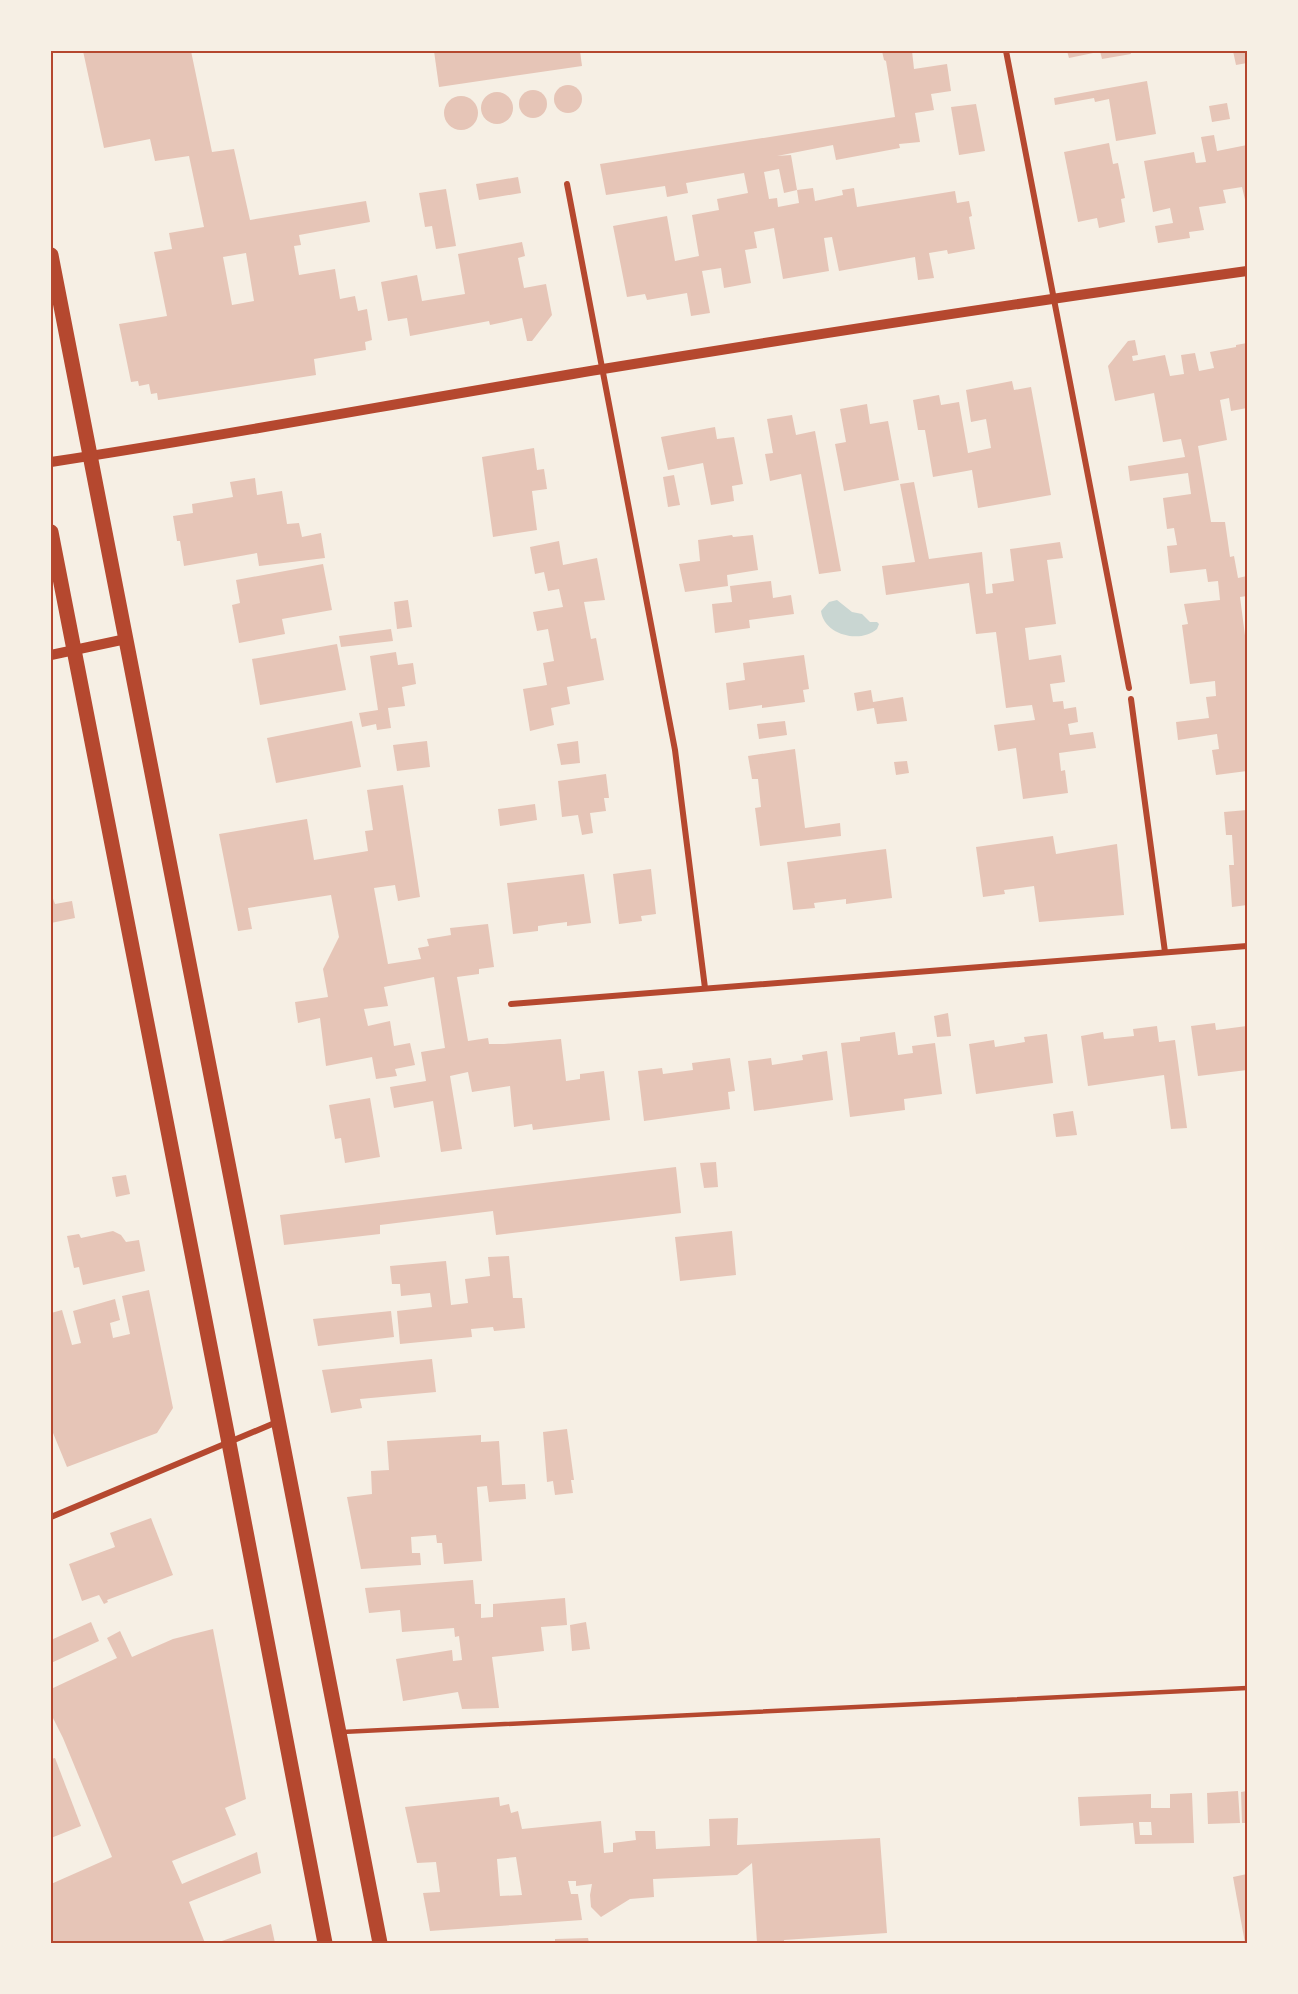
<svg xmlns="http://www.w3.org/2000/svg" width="1298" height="1994" font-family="Rubik,sans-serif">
<rect width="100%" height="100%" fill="#f6efe4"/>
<path fill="#c9d6d2" d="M 837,600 L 852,612 L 862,614 L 870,622 L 877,622 L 879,624 L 877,629 C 860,644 824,635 821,611 L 829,602 Z"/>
<g fill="#e6c5b7" fill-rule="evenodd">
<path d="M 83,51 L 191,51 L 212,152 L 234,149 L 250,220 L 366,201 L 370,222 L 299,235 L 301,245 L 294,246 L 299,275 L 335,269 L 340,299 L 355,296 L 358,311 L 367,309 L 372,340 L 365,342 L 366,350 L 314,359 L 316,375 L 158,400 L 157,393 L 151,394 L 149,384 L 139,386 L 138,381 L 131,382 L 119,324 L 167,316 L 154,252 L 172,249 L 169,233 L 204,227 L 189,156 L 155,161 L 150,139 L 104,148 ZM 246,253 L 254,301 L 232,305 L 223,257 Z"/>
<polygon points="434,51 580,51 582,66 439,87"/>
<polygon points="882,51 912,51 914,69 947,64 951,91 931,94 934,110 915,113 920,142 899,144 900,148 836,160 833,145 777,156 791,155 797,190 784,193 779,169 764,172 769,199 777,198 778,207 799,203 797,190 813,188 815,201 843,195 842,190 854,188 857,207 955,191 957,203 969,201 972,216 969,217 975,249 948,254 947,250 929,253 934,278 918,280 915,257 839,271 832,237 824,238 829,271 783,279 774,228 754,232 757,248 745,250 751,283 724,288 721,268 702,271 710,313 691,316 687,293 647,300 645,294 627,297 613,226 667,216 675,261 699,256 692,215 719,210 717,199 748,193 744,173 686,183 688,193 667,197 665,186 606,195 600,164 895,117 886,61 884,60"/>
<polygon points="1067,51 1098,51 1098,52 1069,58"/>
<polygon points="1100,51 1130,51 1131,54 1102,59"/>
<polygon points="1233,51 1247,51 1247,63 1236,65"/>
<polygon points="1147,81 1156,134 1116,141 1109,99 1095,102 1094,98 1055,105 1054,98"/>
<circle cx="568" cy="99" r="14"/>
<circle cx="533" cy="104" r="14"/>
<circle cx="497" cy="108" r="16"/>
<circle cx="461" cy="113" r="17"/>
<polygon points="1227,103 1230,119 1212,122 1209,106"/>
<polygon points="976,104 985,151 959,155 951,107"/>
<polygon points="1214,135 1217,151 1247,145 1247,208 1242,187 1223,190 1226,203 1199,207 1204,230 1189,232 1190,238 1158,243 1155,226 1173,223 1170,208 1153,212 1144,161 1194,152 1196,163 1206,162 1201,137"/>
<polygon points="1109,143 1113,164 1118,163 1125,198 1121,199 1125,222 1099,228 1097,218 1078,222 1064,152"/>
<polygon points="518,177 521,193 479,200 476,184"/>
<polygon points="446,189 456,246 436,249 432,226 425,227 419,193"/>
<polygon points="522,242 525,256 518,258 524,288 546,284 552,315 532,341 527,341 522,318 490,325 489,321 410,336 407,318 388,321 381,282 417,275 422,301 465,294 458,254"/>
<polygon points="1135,340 1138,355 1132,356 1133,361 1165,355 1170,376 1184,374 1181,355 1195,353 1199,371 1214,368 1210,352 1236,347 1236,345 1247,343 1247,408 1231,411 1229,398 1220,400 1227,440 1198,446 1211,522 1225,522 1230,557 1234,556 1238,578 1247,576 1247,596 1240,597 1247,651 1247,677 1245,677 1247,692 1247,771 1216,775 1212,750 1219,749 1217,734 1178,740 1176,722 1209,718 1206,697 1216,696 1215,681 1190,684 1182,625 1188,624 1184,604 1220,600 1218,581 1208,582 1206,569 1170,573 1167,546 1177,545 1174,528 1167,529 1163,498 1191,494 1188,473 1130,481 1128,466 1185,457 1181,439 1163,442 1154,393 1115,401 1108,366 1128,341"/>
<polygon points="1012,381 1014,390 1031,387 1051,495 978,508 972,470 933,477 925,430 918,430 913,400 939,395 941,405 959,402 968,453 991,448 986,419 971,422 966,390"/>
<polygon points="867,404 870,424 888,421 899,480 844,491 835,444 846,442 840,409"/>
<polygon points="792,415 796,435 815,431 841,571 819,574 801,474 770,481 765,454 773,453 767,419"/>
<polygon points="715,427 717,439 734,437 743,484 732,486 734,501 711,505 703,463 668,470 661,437"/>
<polygon points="534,448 537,470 544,469 547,489 532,491 537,530 493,537 482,457"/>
<polygon points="674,475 680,505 668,507 663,477"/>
<polygon points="255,478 257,495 282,491 287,524 299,523 302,537 321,533 325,558 259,566 257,553 184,566 180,541 177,541 173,516 193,513 192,504 233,497 230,482"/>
<polygon points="914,482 929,559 982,552 986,594 993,593 992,584 1014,581 1010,549 1060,542 1063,558 1047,560 1056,624 1025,628 1029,660 1061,655 1065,682 1050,684 1053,702 1063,701 1064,709 1076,707 1078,722 1068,724 1070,735 1093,732 1096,748 1059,753 1061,771 1065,770 1068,793 1023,799 1016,748 998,751 994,725 1035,720 1032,705 1006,708 996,632 976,634 969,583 886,595 882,566 915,562 900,484"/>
<polygon points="732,535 733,537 753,535 758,570 727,575 728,586 685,592 679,564 700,561 698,540"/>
<polygon points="559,541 563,565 597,558 605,600 584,602 591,639 596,638 604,680 567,687 570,704 551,708 554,725 530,731 523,689 547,685 543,663 554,661 548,629 537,631 533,612 563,607 559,589 548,591 544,572 535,574 530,547"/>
<polygon points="323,564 332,610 282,619 285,634 239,643 232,605 240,603 236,580"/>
<polygon points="771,581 773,598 791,595 794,614 749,620 750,628 715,633 712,604 732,602 730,586"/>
<polygon points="408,600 412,627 397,629 394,602"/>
<polygon points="391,629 393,641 341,647 339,636"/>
<polygon points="337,644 346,690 260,705 252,659"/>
<polygon points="396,652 398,665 413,663 416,684 402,687 405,706 388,708 391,728 377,730 376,724 362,727 359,713 378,710 370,656"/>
<polygon points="804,655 809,689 803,690 805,702 762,708 762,705 729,710 726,683 745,680 743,663"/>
<polygon points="871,690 873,702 903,697 907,721 877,724 874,708 857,711 854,693"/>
<polygon points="352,721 361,767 276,783 267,738"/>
<polygon points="785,721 787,735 759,739 757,724"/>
<polygon points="427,741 430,767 397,771 393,745"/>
<polygon points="578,741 580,763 561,765 557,744"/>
<polygon points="795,749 805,828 840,823 841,836 760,846 755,808 761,807 758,779 752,779 748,756"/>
<polygon points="907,761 909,773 896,775 894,762"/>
<polygon points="606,774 609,798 604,798 606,811 590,813 593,833 582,835 578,815 562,817 558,781"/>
<polygon points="403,785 420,897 398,901 395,885 374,888 388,964 421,959 418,948 429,946 427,939 451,935 450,928 488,924 494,967 479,969 479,974 457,977 468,1041 488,1038 489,1044 504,1044 561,1039 566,1081 580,1079 580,1074 604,1071 610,1120 533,1130 532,1124 514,1127 510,1086 472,1092 468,1072 450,1076 462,1149 441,1152 433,1101 394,1108 390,1087 426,1081 421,1052 445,1048 434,977 384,987 388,1006 364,1009 368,1026 390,1021 394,1046 410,1043 415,1065 395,1069 397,1076 376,1079 372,1057 326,1066 320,1018 298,1023 295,1002 328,997 323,969 339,937 331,895 248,908 252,929 238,931 219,834 307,819 314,860 368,851 365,831 373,830 367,790"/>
<polygon points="535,804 537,820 500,826 498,809"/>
<polygon points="1247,810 1247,905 1232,907 1229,865 1234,865 1232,835 1226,835 1224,812"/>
<polygon points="1053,836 1056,854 1117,844 1124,915 1039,922 1034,886 1004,890 1005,894 983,897 976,847"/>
<polygon points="886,849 892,898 846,904 846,899 814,903 815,908 793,910 787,862"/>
<polygon points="651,869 656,914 641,916 642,921 619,924 613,874"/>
<polygon points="584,874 591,923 567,926 567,922 551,924 538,926 538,931 513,934 507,883"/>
<polygon points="51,893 55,904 72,901 75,918 51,923"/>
<polygon points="948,1013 951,1036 937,1037 934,1016"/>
<polygon points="1215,1023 1216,1030 1247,1026 1247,1070 1198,1076 1191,1026"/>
<polygon points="1157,1026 1159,1042 1175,1040 1187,1128 1171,1129 1164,1075 1088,1086 1081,1036 1103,1032 1104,1039 1134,1036 1133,1029"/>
<polygon points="895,1032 898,1055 913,1053 912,1046 935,1043 942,1094 904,1099 905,1110 850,1117 841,1043 860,1041 860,1037"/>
<polygon points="1047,1034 1053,1083 976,1094 969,1044 994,1040 995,1047 1025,1042 1024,1037"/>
<polygon points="827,1051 833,1100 754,1111 748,1061 771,1058 772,1065 803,1060 802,1055"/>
<polygon points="730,1058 735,1091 728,1092 730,1109 644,1121 638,1071 662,1068 663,1074 693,1070 692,1063"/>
<polygon points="370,1098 380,1157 345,1163 341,1138 335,1139 329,1105"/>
<polygon points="1073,1111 1077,1135 1056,1137 1053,1114"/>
<polygon points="716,1162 718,1187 704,1188 700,1163"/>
<polygon points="676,1167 681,1213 496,1235 493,1211 380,1225 380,1234 284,1245 280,1215"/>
<polygon points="126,1175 130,1194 116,1197 112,1177"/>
<polygon points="113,1231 121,1235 126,1242 139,1240 145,1271 83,1285 79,1267 74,1268 67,1236 79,1234 81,1238"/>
<polygon points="732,1231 736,1275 680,1281 675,1237"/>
<polygon points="509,1256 513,1298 522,1298 525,1328 494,1331 493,1327 471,1329 472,1337 400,1344 397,1311 432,1307 430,1293 401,1296 400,1284 392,1284 390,1266 446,1261 451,1305 468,1303 465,1279 490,1276 488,1257"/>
<polygon points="149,1290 173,1408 157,1433 67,1467 51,1428 51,1313 62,1310 72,1345 81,1343 73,1311 115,1299 120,1320 110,1323 113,1338 130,1334 122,1296"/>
<polygon points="391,1311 394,1337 318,1346 313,1319"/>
<polygon points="432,1359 436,1392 360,1399 362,1408 331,1413 322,1370"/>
<polygon points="567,1429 574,1480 571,1480 573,1493 555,1495 553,1481 547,1482 543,1432"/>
<polygon points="481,1435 481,1442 499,1441 502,1485 525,1484 526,1499 489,1502 487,1486 477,1487 482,1561 444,1564 442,1543 437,1543 436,1535 411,1537 412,1553 420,1553 421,1565 361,1569 347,1497 372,1494 371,1471 389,1470 387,1441"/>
<polygon points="151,1518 173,1575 107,1600 108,1602 104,1604 99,1595 82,1601 69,1564 115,1547 110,1533"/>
<polygon points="473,1580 475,1604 481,1604 481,1618 493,1617 493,1604 565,1598 567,1625 541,1627 544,1651 492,1657 499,1708 462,1709 458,1692 403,1701 396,1659 452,1650 453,1661 462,1660 459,1636 455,1637 454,1628 402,1632 400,1610 369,1613 365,1588"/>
<polygon points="91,1622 99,1641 51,1663 51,1640"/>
<polygon points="586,1622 590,1649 572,1651 570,1625"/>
<polygon points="213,1629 246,1799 225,1808 236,1835 172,1861 182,1884 257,1852 261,1873 189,1902 205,1943 51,1943 51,1884 112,1857 63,1738 51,1714 51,1689 117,1658 107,1638 120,1631 132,1657 173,1639"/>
<polygon points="55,1758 81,1826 51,1838 51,1759"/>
<polygon points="1238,1791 1240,1823 1208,1824 1207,1793"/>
<polygon points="1247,1791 1247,1823 1242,1823 1241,1792"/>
<path d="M 1192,1793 L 1194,1843 L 1135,1844 L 1133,1823 L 1080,1826 L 1078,1797 L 1151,1794 L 1151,1808 L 1170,1808 L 1170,1794 ZM 1139,1822 L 1151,1822 L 1152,1835 L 1140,1835 Z"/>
<path d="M 499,1797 L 500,1806 L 509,1804 L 511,1813 L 518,1811 L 522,1829 L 601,1821 L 604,1853 L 613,1852 L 613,1843 L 636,1840 L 635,1831 L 655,1831 L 656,1849 L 710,1846 L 709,1819 L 738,1818 L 737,1845 L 880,1838 L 887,1933 L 784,1940 L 784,1943 L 757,1943 L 752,1863 L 737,1875 L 653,1879 L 654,1897 L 630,1899 L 601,1917 L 591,1907 L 590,1895 L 592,1884 L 576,1886 L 576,1881 L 568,1881 L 571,1894 L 578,1894 L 582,1920 L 430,1931 L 423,1893 L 440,1892 L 436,1862 L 417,1863 L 405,1807 ZM 516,1857 L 522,1895 L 500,1896 L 497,1859 Z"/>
<polygon points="1247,1874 1247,1943 1245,1943 1233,1877"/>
<polygon points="271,1924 275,1943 216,1943"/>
<polygon points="588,1938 589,1943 555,1943 555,1939"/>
</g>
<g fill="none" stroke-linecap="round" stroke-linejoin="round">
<polyline stroke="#b5482f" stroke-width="4.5" points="342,1732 1247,1688"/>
<g stroke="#b5482f" stroke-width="6">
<polyline points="1006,51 1129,688"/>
<polyline points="567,184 675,750 705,988"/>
<polyline points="1131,699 1165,952"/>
<polyline points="511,1004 1247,946"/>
<polyline points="51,1517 277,1422"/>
</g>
<g stroke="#b5482f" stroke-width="10">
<path d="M 51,462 C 236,434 419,399 603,369 C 817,334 1032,301 1247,271"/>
<polyline points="51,655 126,639"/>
</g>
<g stroke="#b5482f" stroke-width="15">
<polyline points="51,255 380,1943"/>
<polyline points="51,532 229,1443 325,1943"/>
</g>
</g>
<rect width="1298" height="1994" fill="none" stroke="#f6efe4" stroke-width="105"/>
<rect x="52" y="52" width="1194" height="1890" fill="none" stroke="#b5482f" stroke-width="2"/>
</svg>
